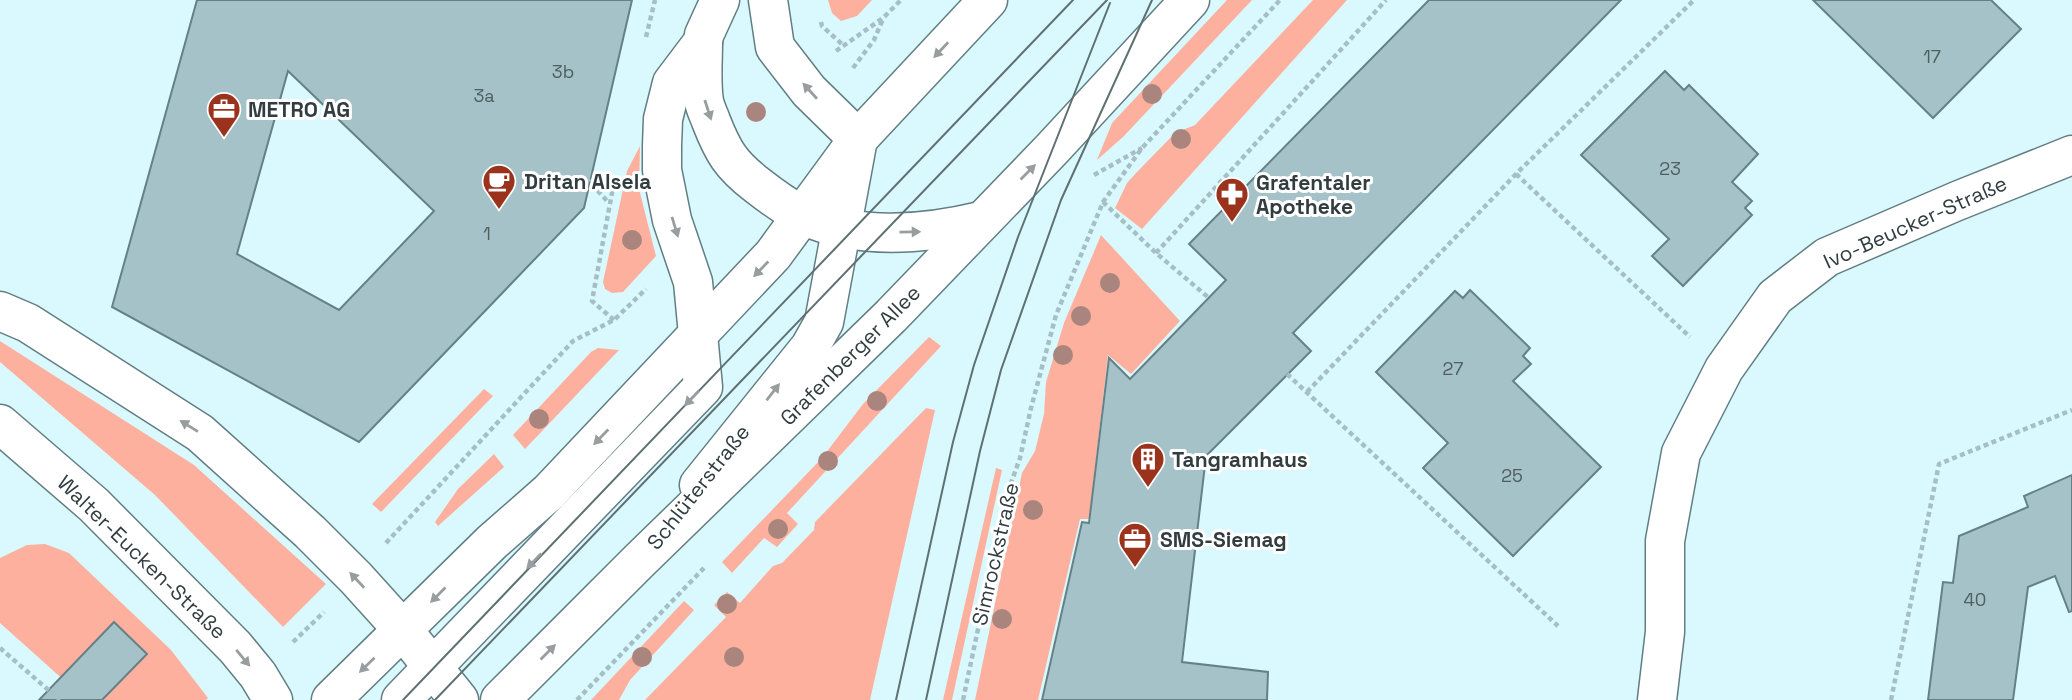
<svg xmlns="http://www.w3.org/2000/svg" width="2072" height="700" font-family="'Space Grotesk',sans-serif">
<rect width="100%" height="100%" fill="#daf9ff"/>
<g fill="#feb09e">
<polygon points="828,0 872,0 857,16 841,21 832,13"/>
<polygon points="1227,0 1252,0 1123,137 1097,160 1112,123"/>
<polygon points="1313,0 1347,0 1142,229 1115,208 1127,183 1137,172 1175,133 1195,125"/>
<polygon points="640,146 639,189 656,256 623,292 612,293 605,289 603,282 627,171"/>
<polygon points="1101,235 1180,321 1131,374 1108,355 1089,519 1080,519 1038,700 975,700 1022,473 1035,451 1044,414 1046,382 1064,323"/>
<polygon points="929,337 941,346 787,513 798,524 777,547 764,538 732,573 722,562 822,458 863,404"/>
<polygon points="0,341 194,465 326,584 283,627 155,495 0,362"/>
<polygon points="598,348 619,350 525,449 513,435 591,352"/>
<polygon points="484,389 493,396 381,512 372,504"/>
<polygon points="926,408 935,410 870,700 645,700 726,617 714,605 727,592 740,603 773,566 782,563 814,530 815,522"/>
<polygon points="494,454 504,467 438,526 435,522 458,489"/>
<polygon points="996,468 1002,470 952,700 943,700"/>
<polygon points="45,544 69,553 171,650 208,698 206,700 86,700 0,623 0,558 27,545"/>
<polygon points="684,601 694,610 630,680 619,700 591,700"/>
</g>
<g fill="#a4c2c7" stroke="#658186" stroke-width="2" fill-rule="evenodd">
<path d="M 197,0 L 632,0 L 584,208 L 359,442 L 112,307 ZM 288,71 L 434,211 L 339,310 L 237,254 Z"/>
<polygon points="1429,0 1621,0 1293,333 1311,351 1206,456 1182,662 1268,672 1267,700 1042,700 1082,522 1089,523 1109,358 1130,379 1226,280 1189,244"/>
<polygon points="1813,0 1991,0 2021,29 1933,118"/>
<polygon points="1665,71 1684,90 1689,85 1758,154 1732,182 1752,201 1745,208 1752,215 1683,286 1652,256 1669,239 1581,155"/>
<polygon points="1470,290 1530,348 1523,356 1531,364 1513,381 1601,467 1513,556 1423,468 1448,443 1376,372 1455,291 1463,298"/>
<polygon points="2072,475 2072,611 2069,612 2055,576 2028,587 2013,700 1928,700 1943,582 1953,583 1959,536 2028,507 2024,496"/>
<polygon points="114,622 147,654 102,700 39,700"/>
</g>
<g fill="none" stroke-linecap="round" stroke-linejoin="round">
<defs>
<g id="minor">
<path d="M 720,0 L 704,35 L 703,42 C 703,61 701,83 704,101 C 705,108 709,115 711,121 C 723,152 731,165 757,185 C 771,196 786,207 802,215 C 857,240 923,235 981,221"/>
<polyline points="0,311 28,323 200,433 310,532 356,578 403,630 459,700"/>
<polyline points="0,424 94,505 235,647 258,675 273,700"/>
<polyline points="699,485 810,347 824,322 858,139 809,91 775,47 768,0"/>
<polyline points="401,700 703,387 693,282 672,220 662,170 662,146 663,119 672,83 703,42"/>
<polyline points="1657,700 1665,632 1665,541 1681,453 1724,369 1775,297 1827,257 1957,201 2072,155"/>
</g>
<g id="major">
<polyline points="331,700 492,542 549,492 773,255 858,139 988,0"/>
<polyline points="500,700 639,561 891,316 1052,149 1190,0"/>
</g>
</defs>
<use href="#minor" stroke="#627e83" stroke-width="41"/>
<use href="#major" stroke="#627e83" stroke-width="41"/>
<g stroke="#a6bfc4" stroke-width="4.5" stroke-dasharray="5 3.5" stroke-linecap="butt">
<polyline points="821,22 822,26 844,46"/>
<polyline points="646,37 655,0"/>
<polyline points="836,51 883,18 901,0"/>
<polyline points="853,68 874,40 883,19"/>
<polyline points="1516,174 1690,337"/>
<polyline points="1094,175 1142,148"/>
<polyline points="586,178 609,203"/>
<polyline points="1103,202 1156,253 1209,298"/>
<polyline points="1156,253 1386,0"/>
<polyline points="614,320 592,301 614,182"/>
<polyline points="1287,374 1558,626"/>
<polyline points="1307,392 1516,174 1694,0"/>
<polyline points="386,543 573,341 614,320 646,289"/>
<polyline points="293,642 324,612"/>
<polyline points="0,648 60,700"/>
<polyline points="577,700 704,568"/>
<polyline points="963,700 1006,497 1020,458 1031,408 1056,315 1103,202 1142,148 1280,0"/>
<polyline points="1891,700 1939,464 2072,410"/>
</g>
<use href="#minor" stroke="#fff" stroke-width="38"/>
<use href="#major" stroke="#fff" stroke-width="38"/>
<g stroke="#5f7073" stroke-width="2">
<polyline points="403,700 1073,0"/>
<polyline points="435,700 1107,0"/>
<polyline points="896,700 953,442 974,365 1018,237 1110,3"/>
<polyline points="926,700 980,451 1001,370 1061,200 1152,0"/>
</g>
</g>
<g fill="#a9857d">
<circle cx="1152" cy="94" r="10"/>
<circle cx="756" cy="112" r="10"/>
<circle cx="1181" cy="139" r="10"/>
<circle cx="632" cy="240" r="10"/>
<circle cx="1110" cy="283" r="10"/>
<circle cx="1081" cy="316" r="10"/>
<circle cx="1063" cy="355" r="10"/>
<circle cx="877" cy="401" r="10"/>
<circle cx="539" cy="419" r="10"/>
<circle cx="828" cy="461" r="10"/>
<circle cx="1033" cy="510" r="10"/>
<circle cx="778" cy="529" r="10"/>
<circle cx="727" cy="604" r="10"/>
<circle cx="1002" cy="619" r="10"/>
<circle cx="642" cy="657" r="10"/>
<circle cx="734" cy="657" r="10"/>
</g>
<defs><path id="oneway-solid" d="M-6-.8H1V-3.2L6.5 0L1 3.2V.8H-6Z" transform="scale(1.75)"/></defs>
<g fill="#989e9f">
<use href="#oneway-solid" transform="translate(941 50) rotate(133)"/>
<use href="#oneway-solid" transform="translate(810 91) rotate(-132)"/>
<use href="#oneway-solid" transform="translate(708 110) rotate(72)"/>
<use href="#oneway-solid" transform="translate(1028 172) rotate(-45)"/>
<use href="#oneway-solid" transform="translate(675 227) rotate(73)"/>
<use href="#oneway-solid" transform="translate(910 232) rotate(-1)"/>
<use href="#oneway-solid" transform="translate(761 269) rotate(134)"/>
<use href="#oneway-solid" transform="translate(773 392) rotate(-52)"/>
<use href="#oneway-solid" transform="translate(692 398) rotate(134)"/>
<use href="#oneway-solid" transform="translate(189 426) rotate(-148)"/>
<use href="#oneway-solid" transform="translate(601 437) rotate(134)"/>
<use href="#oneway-solid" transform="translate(534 561) rotate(134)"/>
<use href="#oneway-solid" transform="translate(357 580) rotate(-133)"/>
<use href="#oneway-solid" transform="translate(438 595) rotate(135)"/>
<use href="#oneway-solid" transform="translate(548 652) rotate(-45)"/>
<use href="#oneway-solid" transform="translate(243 658) rotate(50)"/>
<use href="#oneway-solid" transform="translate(367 665) rotate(136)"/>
</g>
<defs>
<symbol id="office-pin" viewBox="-11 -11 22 30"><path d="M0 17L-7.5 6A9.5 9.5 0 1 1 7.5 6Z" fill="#9b321c" stroke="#fff"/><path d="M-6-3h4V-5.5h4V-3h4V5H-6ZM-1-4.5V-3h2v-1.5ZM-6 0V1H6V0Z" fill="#fff"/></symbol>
<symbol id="cafe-pin" viewBox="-11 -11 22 30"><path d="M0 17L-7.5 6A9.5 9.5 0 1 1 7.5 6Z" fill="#9b321c" stroke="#fff"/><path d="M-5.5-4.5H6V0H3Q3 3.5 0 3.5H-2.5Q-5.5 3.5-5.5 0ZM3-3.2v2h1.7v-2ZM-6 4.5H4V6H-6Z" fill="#fff"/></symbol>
<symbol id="pharmacy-pin" viewBox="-11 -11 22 30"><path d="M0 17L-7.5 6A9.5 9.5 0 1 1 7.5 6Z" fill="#9b321c" stroke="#fff"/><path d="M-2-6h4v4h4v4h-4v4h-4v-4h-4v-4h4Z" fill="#fff"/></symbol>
<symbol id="building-pin" viewBox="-11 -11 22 30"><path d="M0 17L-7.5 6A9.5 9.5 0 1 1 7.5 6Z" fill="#9b321c" stroke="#fff"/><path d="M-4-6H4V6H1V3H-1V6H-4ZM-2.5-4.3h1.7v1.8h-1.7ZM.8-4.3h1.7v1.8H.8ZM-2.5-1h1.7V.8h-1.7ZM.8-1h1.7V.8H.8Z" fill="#fff"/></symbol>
</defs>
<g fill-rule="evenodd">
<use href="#office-pin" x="205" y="90" width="38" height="52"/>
<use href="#cafe-pin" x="480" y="162" width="38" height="52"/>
<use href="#pharmacy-pin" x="1213" y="175" width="38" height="52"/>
<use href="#building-pin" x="1129" y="440" width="38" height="52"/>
<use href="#office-pin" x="1116" y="520" width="38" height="52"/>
</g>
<g text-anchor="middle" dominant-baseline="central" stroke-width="6" stroke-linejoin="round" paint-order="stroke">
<g font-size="18" fill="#4e5e61">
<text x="1932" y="56">17</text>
<text x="563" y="71">3b</text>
<text x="484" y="95">3a</text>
<text x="1670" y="168">23</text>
<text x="487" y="233">1</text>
<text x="1453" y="368">27</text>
<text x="1512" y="475">25</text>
<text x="1975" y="599">40</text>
</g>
<g font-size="21" font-weight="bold" fill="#313d3f" stroke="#fff" text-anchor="start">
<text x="248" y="109">METRO AG</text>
<text x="524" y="181">Dritan Alsela</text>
<text x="1256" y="182">Grafentaler<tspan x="1256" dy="24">Apotheke</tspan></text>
<text x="1172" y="459">Tangramhaus</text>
<text x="1160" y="539">SMS-Siemag</text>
</g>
<g font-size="21" fill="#313d3f" stroke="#fff">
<text transform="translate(1915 222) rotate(-24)">Ivo-Beucker-Straße</text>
<text transform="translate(850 355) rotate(-45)">Grafenberger Allee</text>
<text transform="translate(698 487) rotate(-52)">Schlüterstraße</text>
<text transform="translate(995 554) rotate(-77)">Simrockstraße</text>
<text transform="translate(142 557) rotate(44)">Walter-Eucken-Straße</text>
</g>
</g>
</svg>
